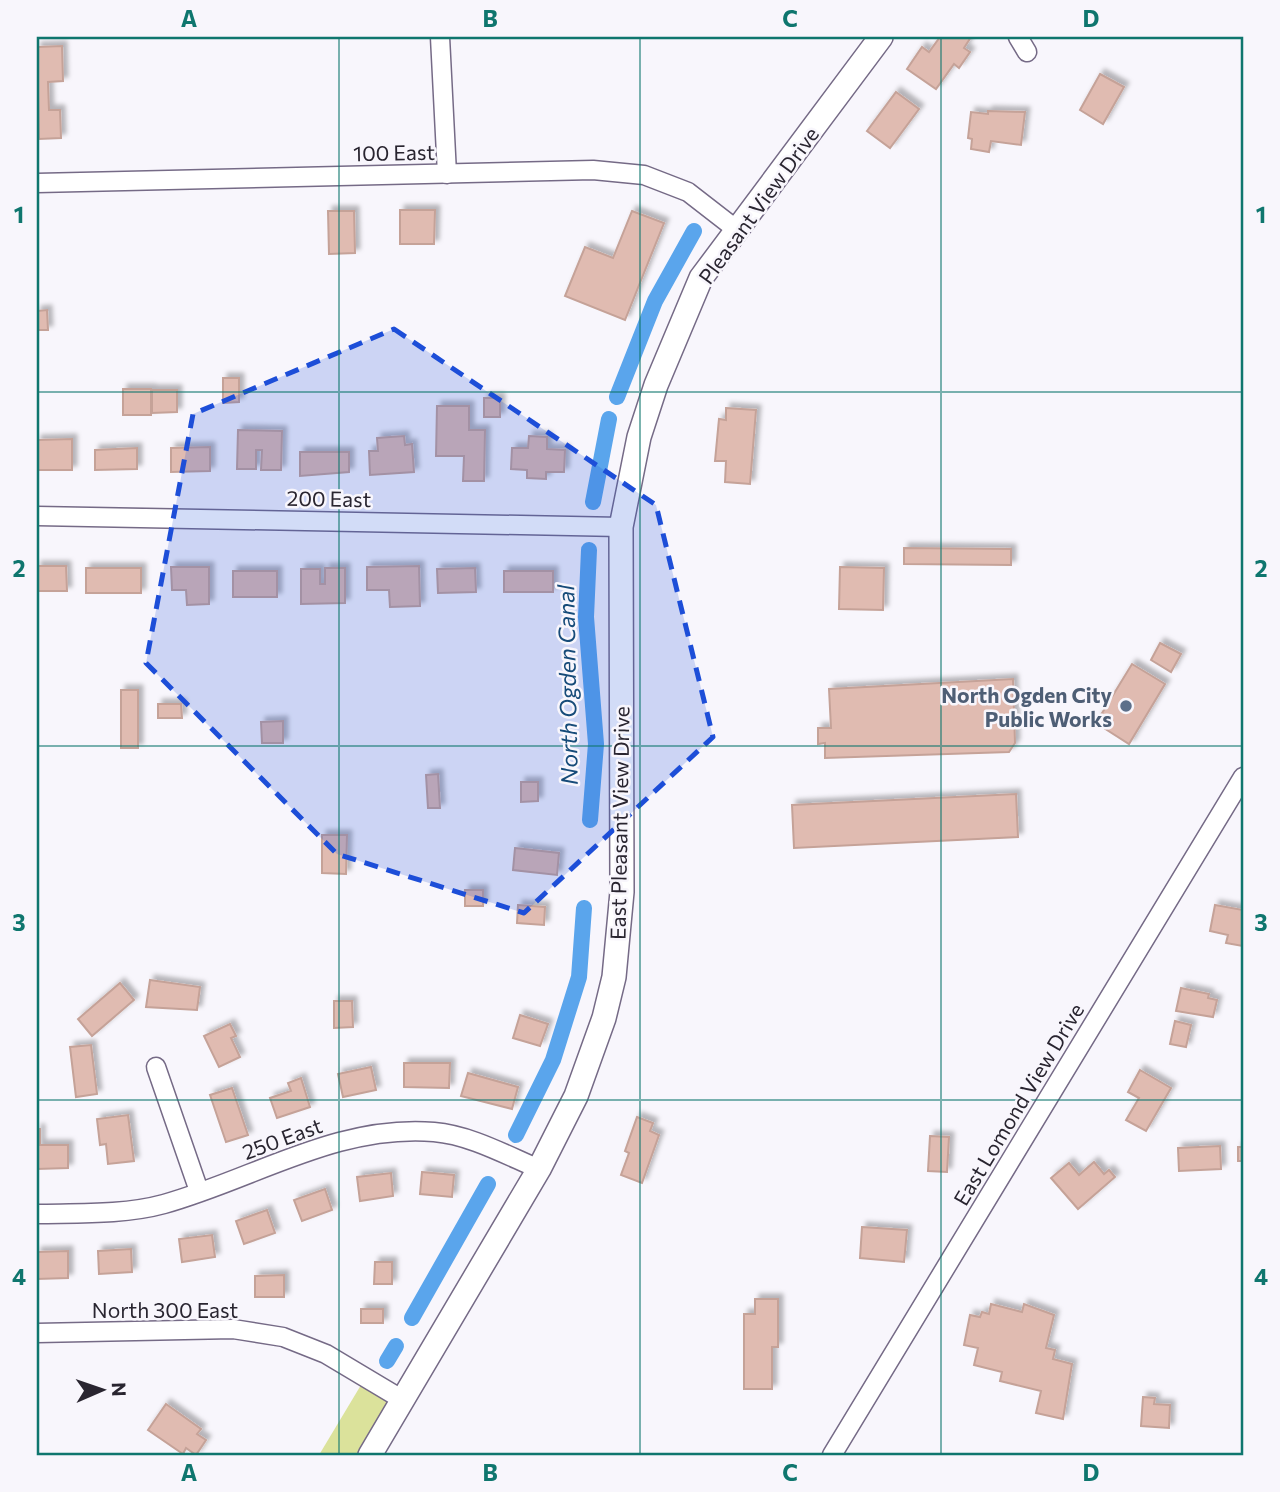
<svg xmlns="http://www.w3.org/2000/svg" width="1280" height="1492" font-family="Commissioner,sans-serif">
<defs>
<filter id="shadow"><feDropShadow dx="4.5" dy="-4.5" stdDeviation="2" flood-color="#0004"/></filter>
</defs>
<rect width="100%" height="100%" fill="#f8f6fc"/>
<polygon fill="#dbe29b" points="361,1385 389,1402 356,1455 319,1455"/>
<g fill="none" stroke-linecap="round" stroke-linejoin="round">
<g stroke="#5aa5ec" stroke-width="16">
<polyline points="617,397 655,301 694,231"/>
<polyline points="593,502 609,419"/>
<polyline points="589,550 586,617 596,744 590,820"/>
<polyline points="516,1135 553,1060 579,977 584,908"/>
<polyline points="412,1318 488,1184"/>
<polyline points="387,1361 396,1346"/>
</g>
</g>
<g fill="#e0bbb1" stroke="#c5a298" stroke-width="2" filter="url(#shadow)">
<polygon points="940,37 971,37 964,48 970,52 959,68 954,64 936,89 907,69 922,47 929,52"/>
<polygon points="62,46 63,81 48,82 49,110 60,110 61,138 39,139 37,47"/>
<polygon points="1100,74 1124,87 1103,124 1080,110"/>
<polygon points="896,92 919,109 890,148 867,131"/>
<polygon points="988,111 1025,112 1021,145 991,141 989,152 971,149 972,139 968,138 971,112 988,114"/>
<polygon points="400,210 435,210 434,244 400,244"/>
<polygon points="328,211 354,211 355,253 329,254"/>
<polygon points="632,211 664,223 625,320 565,296 585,247 613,258"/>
<polygon points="47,310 48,330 37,330 37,311"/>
<polygon points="223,378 239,378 239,402 223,403"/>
<rect x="123" y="389" width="28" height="26"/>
<polygon points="152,390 177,390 177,412 152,413"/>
<rect x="484" y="398" width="16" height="19"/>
<polygon points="437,406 469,406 469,430 485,430 484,481 463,481 464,456 436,456"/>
<polygon points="726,408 756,410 750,484 725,482 726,461 715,461 719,419 726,420"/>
<polygon points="238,430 282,431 281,470 261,470 262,450 256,450 256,469 237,469"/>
<polygon points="404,436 405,445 412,444 414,472 370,475 369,451 378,451 377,438"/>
<polygon points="529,436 547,437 547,449 565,450 564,472 546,472 546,479 527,478 527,470 511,469 512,448 528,448"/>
<polygon points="72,439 72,470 37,470 37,440"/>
<polygon points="210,447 210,471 171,472 171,448"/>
<polygon points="137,448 137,469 95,470 95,450"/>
<polygon points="300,452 349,452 349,472 300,476"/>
<polygon points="904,548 1011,549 1011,565 904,564"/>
<polygon points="37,566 66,566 67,591 37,591"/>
<polygon points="419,566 420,606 390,607 389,590 367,590 367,567"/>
<polygon points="171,567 209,567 209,604 187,605 186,590 172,590"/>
<polygon points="840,567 884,568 883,610 839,609"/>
<rect x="86" y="568" width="55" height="25"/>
<polygon points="325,568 345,568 345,603 301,604 301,569 320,569 320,584 325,584"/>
<polygon points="475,568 476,592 438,593 437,569"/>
<rect x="233" y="571" width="44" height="26"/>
<rect x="504" y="571" width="49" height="21"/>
<polygon points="1160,643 1181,654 1171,672 1151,660"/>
<polygon points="1132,664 1165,684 1129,744 1096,723"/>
<polygon points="1013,679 1015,743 1009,752 825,758 825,743 818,744 818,728 831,728 829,689"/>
<rect x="121" y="690" width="17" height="58"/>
<polygon points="158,704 181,704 182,718 158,718"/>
<polygon points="283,721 283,743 262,743 261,722"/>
<polygon points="438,774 440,808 428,808 426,775"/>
<polygon points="521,782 538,782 538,801 521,802"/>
<polygon points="1016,794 1018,837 794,848 792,805"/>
<polygon points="322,835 347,835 346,874 322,873"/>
<polygon points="515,848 559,853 557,875 513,870"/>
<rect x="465" y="890" width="18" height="16"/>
<polygon points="518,905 545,907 544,925 517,923"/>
<polygon points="1215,905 1243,910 1243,946 1226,943 1228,935 1210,931"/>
<polygon points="150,980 200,987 197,1010 146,1007"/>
<polygon points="120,983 134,1000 92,1036 78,1019"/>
<polygon points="1181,988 1209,994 1208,998 1217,1000 1213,1017 1176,1011"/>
<polygon points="334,1001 352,1001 353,1027 334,1028"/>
<polygon points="520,1015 548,1024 540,1046 513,1038"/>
<polygon points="1175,1021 1191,1025 1186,1047 1170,1044"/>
<polygon points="230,1024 236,1036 231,1038 240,1057 219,1067 204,1036"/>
<polygon points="91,1045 97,1094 76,1097 70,1047"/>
<polygon points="404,1063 450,1063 449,1088 404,1087"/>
<polygon points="371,1067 376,1090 343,1097 338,1074"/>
<polygon points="1140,1070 1171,1088 1146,1131 1126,1120 1139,1098 1128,1092"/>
<polygon points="468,1073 518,1087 512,1109 461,1096"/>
<polygon points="301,1078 310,1107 277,1118 270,1098 291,1091 288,1083"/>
<polygon points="232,1088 248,1135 226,1142 210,1095"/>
<polygon points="128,1115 134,1161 108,1164 106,1144 100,1145 97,1119"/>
<polygon points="637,1117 653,1123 650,1131 659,1135 642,1183 621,1175 629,1153 625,1151"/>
<polygon points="37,1129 40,1129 40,1145 68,1145 68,1168 37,1169"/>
<polygon points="930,1136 949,1137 947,1172 928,1171"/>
<polygon points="1220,1146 1221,1169 1179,1171 1178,1148"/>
<rect x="1238" y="1147" width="5" height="14"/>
<polygon points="1094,1162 1104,1174 1109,1170 1115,1177 1078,1209 1051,1178 1069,1163 1079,1175"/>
<polygon points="422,1172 454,1175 452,1197 420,1194"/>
<polygon points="391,1173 393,1196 360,1201 357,1177"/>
<polygon points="325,1189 332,1210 302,1221 294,1200"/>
<polygon points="267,1210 275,1233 244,1244 236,1221"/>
<polygon points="862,1227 907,1230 904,1262 860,1258"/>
<polygon points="212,1235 215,1257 182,1262 179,1239"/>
<polygon points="131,1249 132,1272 99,1274 98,1251"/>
<polygon points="68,1251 68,1278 37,1279 37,1252"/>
<polygon points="375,1262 392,1262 392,1284 374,1284"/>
<polygon points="284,1275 284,1297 255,1297 255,1276"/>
<polygon points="755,1299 778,1299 778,1347 772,1347 772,1389 744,1389 744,1314 755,1314"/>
<polygon points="991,1304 1022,1312 1024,1304 1054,1315 1046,1348 1055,1350 1053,1359 1072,1364 1063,1419 1036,1413 1041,1391 1000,1381 1002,1372 974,1365 978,1348 964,1345 970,1315 980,1317 982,1312 989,1314"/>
<rect x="361" y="1309" width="22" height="14"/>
<polygon points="1143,1397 1155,1398 1154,1404 1170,1405 1169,1428 1141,1426"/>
<polygon points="166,1404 201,1429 197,1434 206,1440 196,1455 186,1448 183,1454 148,1430"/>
</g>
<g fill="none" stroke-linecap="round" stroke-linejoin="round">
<defs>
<g id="minor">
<polyline points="440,37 447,174"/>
<polyline points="1018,37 1027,52"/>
<polyline points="37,183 593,170 644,175 688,192 737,230"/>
<polyline points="37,516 621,527"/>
<polyline points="156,1067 199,1191"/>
<path d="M 37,1214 C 78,1213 124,1215 164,1204 C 254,1179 337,1124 434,1132 C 470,1135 506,1155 539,1169"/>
<polyline points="37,1333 233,1329 283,1337 326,1354 403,1400"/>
<polyline points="832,1455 1243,777"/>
</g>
<polyline id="tertiary" points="370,1455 539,1169 576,1096 604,1018 614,977 622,892 621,527 639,437 656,385 701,278 881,37"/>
</defs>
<use href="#minor" stroke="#756a86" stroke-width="21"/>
<use href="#tertiary" stroke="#756a86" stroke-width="26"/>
<use href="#minor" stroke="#fff" stroke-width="18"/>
<use href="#tertiary" stroke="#fff" stroke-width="23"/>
</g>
<path fill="#1d4ed8" fill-opacity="0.2" stroke="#1d4ed8" stroke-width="5" stroke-dasharray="14 9" stroke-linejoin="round" d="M 394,329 L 656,505 L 713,737 L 524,913 L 337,854 L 146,663 L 193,414 Z"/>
<path fill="none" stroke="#0f766e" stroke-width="2" stroke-opacity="0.55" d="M 339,37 L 339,1455M 640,37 L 640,1455M 941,37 L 941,1455M 37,392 L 1243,392M 37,746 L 1243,746M 37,1100 L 1243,1100"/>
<circle fill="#5c6f8a" stroke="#f8f6fc" stroke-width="2.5" cx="1126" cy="706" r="7"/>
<g text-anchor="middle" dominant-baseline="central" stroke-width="5" stroke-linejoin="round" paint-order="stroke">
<g font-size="21" fill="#292530" stroke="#f8f6fc">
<text transform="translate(394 152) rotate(-1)">100 East</text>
<text transform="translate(758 205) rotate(-54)">Pleasant View Drive</text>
<text transform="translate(329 498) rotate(1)">200 East</text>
<text transform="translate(619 823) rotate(-89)">East Pleasant View Drive</text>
<text transform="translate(1018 1104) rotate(-59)">East Lomond View Drive</text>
<text transform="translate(282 1138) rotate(-20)">250 East</text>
<text x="165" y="1309">North 300 East</text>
</g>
<g font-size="21" font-weight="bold" fill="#4e5e75" stroke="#f8f6fc" text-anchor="end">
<text x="1112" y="694">North Ogden City<tspan x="1112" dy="24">Public Works</tspan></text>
</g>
<g font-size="23" font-style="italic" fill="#164b79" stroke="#f8f6fc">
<text transform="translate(567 685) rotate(-91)">North Ogden Canal</text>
</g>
</g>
<rect width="1280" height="1492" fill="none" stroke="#f8f6fc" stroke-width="77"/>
<g transform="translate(102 1390) rotate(88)" stroke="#f8f6fc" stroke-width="5" paint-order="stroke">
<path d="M0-5L12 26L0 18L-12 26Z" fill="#292530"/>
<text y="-10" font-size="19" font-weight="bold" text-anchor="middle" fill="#292530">N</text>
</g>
<rect x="38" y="38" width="1204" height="1416" fill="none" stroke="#0f766e" stroke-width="2.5"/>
<g font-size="23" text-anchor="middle" font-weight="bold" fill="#0f766e">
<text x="189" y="27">A</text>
<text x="490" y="27">B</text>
<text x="790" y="27">C</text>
<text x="1091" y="27">D</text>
<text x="19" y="223">1</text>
<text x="1261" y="223">1</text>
<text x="19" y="577">2</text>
<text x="1261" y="577">2</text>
<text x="19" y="931">3</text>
<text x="1261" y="931">3</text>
<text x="19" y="1285">4</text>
<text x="1261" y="1285">4</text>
<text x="189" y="1481">A</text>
<text x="490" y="1481">B</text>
<text x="790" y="1481">C</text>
<text x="1091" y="1481">D</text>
</g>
</svg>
